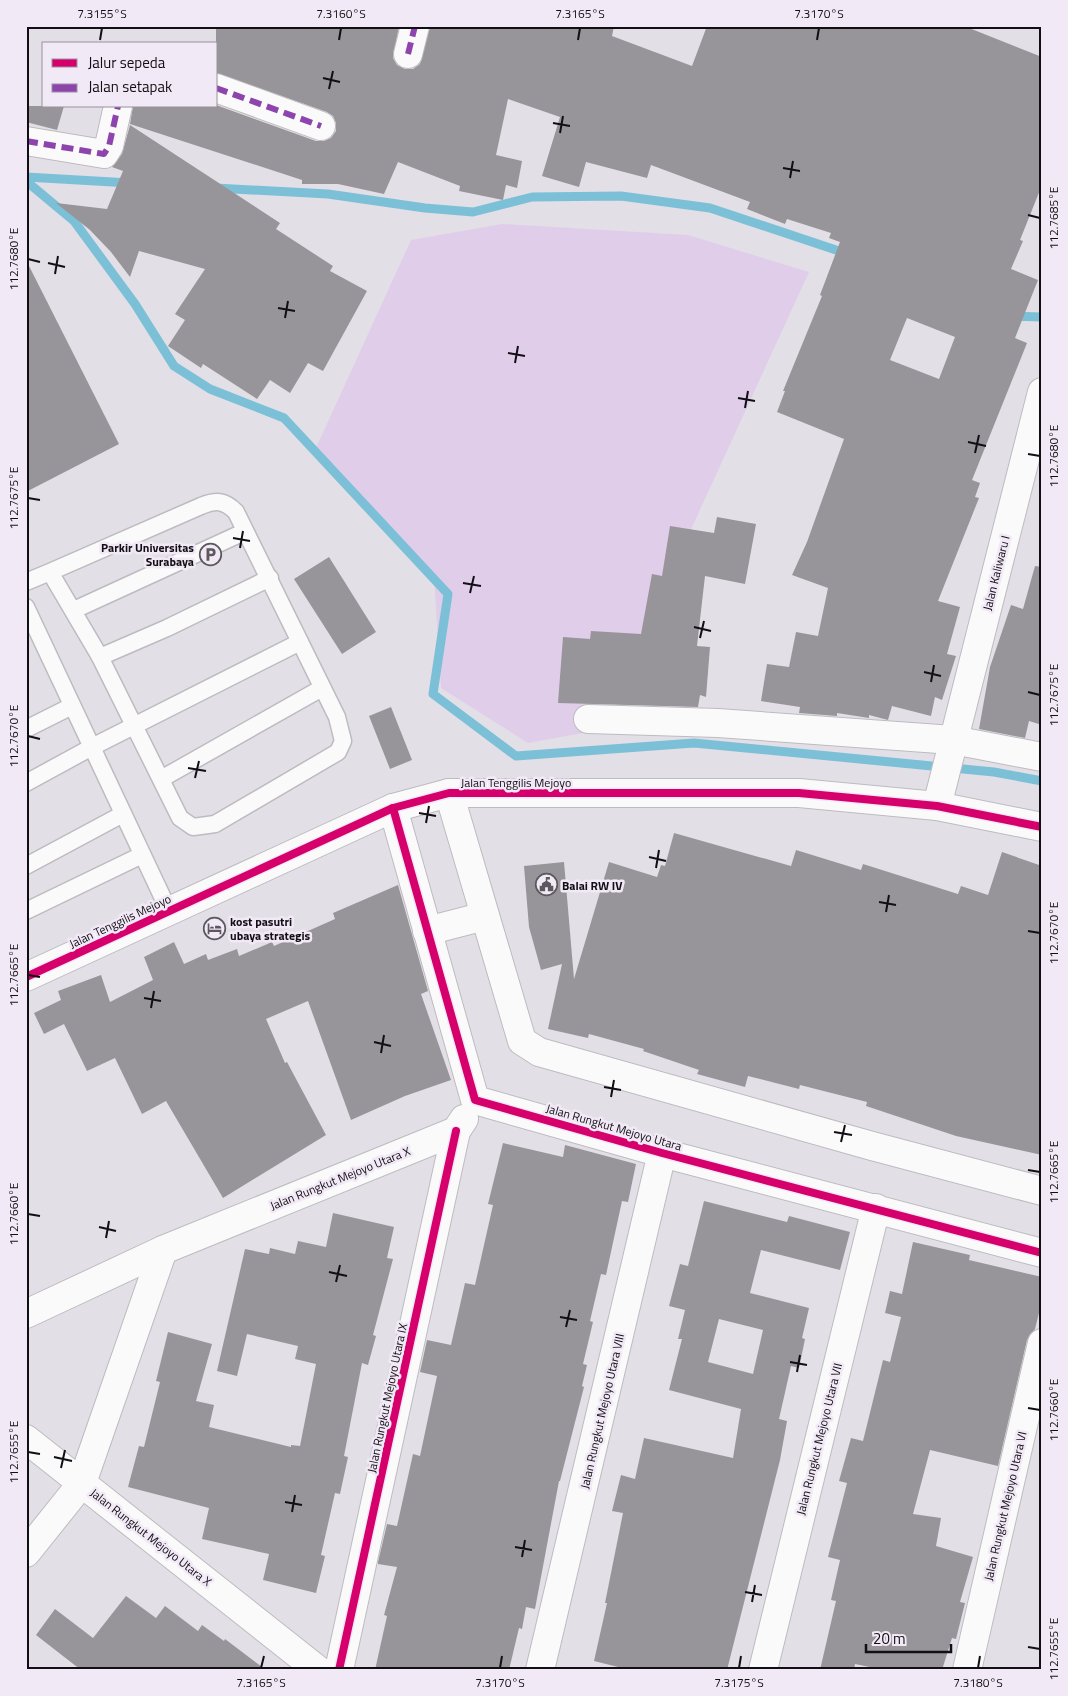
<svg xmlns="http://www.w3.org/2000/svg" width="1068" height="1696" font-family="'Titillium Web',sans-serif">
<rect width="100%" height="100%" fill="#e3dfe6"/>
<polygon fill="#e0cdea" points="502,224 688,235 809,272 599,730 528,743 441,688 434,576 315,450 411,240"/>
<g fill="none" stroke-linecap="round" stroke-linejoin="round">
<g stroke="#7cc0d8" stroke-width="9">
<polyline points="26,177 130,183"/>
<polyline points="26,181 74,221 135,304 174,366 210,389 284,418 448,594 433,694 516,756 694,743 994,772 1042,781"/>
<polyline points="215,188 328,194 425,208 473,212 532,197 621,196 710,208 848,254"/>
<polyline points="1012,316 1042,317"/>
</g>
</g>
<g fill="#98959a" fill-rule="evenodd">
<path d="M 216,26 L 399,26 L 393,58 L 397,65 L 405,69 L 413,69 L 420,64 L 430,26 L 614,26 L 612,36 L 692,66 L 707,26 L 964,26 L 1042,57 L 1042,185 L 1020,240 L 1023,241 L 1011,269 L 1038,280 L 1015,338 L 1027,343 L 972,480 L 980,483 L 975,497 L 979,498 L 938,601 L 960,607 L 947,654 L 956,656 L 942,700 L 935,697 L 931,716 L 892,706 L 888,720 L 869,715 L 869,718 L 837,713 L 837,716 L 799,713 L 800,707 L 761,701 L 767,664 L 789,667 L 796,632 L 818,636 L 828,588 L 792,575 L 807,542 L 844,439 L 777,412 L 785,391 L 783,391 L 822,296 L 820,295 L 840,242 L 829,238 L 831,233 L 787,219 L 785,224 L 747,209 L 750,202 L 651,165 L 647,178 L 586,162 L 579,187 L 542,176 L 560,117 L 508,99 L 496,155 L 522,161 L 517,188 L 506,185 L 503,200 L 459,191 L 460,186 L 398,162 L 384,194 L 338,184 L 302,184 L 302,180 L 130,124 L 133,106 L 216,105 L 316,141 L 324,141 L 331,138 L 336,131 L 336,123 L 333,116 L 327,112 L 216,73 ZM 907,318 L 955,337 L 939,379 L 890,360 Z"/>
<polygon points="26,106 64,106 57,130 26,122"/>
<polygon points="130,125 280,223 276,229 333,266 330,271 367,291 323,371 308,363 290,393 270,380 257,399 203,364 201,368 168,346 185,320 175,314 205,269 139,251 130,277 111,252 90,230 56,203 107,209 123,171 112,167 122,154"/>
<polygon points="26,260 119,444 26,492"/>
<polygon points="717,517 756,524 745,584 705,576 697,646 710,647 706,697 700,695 698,707 558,703 563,637 590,639 591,631 641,634 652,574 662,576 670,526 714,533"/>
<polygon points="329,557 376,632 342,654 294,579"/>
<polygon points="1035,566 1042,567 1042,725 1029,721 1025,738 979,729 990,667 1011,605 1023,609"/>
<polygon points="391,707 412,760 390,769 369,716"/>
<polygon points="674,833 791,866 796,850 861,870 863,864 958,894 961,886 988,895 1002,852 1042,866 1042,1155 956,1136 866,1106 867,1102 800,1085 799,1089 748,1076 745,1087 697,1074 699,1070 643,1051 644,1049 589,1034 588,1038 548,1029 562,964 541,970 529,927 524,866 564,862 574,979 609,862 657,877 661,865 665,866"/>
<polygon points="398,885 428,991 421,994 451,1080 405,1096 351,1120 308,1001 266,1019 285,1063 287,1062 326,1135 223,1198 166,1101 142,1114 115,1058 87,1071 64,1024 44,1034 34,1013 61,1000 58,991 101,975 110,1002 153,980 144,957 174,942 184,964 206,954 208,960 237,949 239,956 272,942 274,946 335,919 333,913"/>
<polygon points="503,1143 563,1157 565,1145 636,1164 628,1202 622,1201 606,1275 601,1274 590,1321 593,1322 583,1364 587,1365 582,1386 584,1387 560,1481 559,1481 535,1609 526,1607 522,1629 519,1628 509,1670 375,1670 387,1616 384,1615 397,1567 378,1564 378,1562 387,1524 397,1526 413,1454 420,1456 437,1376 420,1372 427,1340 451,1345 465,1283 475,1285 493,1205 488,1204"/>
<path d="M 704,1201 L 787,1222 L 789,1216 L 850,1232 L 840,1270 L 761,1250 L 750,1293 L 809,1308 L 802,1338 L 805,1339 L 799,1368 L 791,1366 L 779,1419 L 787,1421 L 780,1460 L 727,1670 L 630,1670 L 594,1661 L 607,1603 L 605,1603 L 623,1513 L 612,1511 L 621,1475 L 635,1479 L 644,1438 L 733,1458 L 741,1409 L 669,1390 L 682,1339 L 678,1339 L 685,1310 L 669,1306 L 680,1264 L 688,1266 ZM 719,1319 L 763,1330 L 753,1374 L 708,1362 Z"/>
<polygon points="333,1213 394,1227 387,1258 393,1259 373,1335 376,1336 368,1365 362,1363 344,1456 348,1457 340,1494 335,1493 321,1555 325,1556 316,1593 263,1580 269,1554 202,1539 209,1508 128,1487 139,1446 144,1447 160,1382 156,1381 168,1332 212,1344 196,1401 214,1405 209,1427 291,1447 291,1445 300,1446 316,1364 295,1359 298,1346 247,1334 237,1376 217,1371 245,1249 269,1254 270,1248 295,1254 298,1241 326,1247"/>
<polygon points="913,1242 970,1255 969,1260 1042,1277 1042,1301 1035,1329 1027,1340 998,1466 930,1450 913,1514 941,1518 936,1546 973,1557 960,1602 965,1603 956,1639 952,1638 942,1670 884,1670 855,1664 854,1670 820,1670 836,1601 831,1600 840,1560 828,1557 847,1483 839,1481 851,1438 863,1441 883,1360 890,1362 901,1317 885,1313 890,1291 902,1294"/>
<polygon points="126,1596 156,1618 165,1606 198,1631 202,1625 224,1641 225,1639 266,1670 81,1670 36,1635 55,1609 93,1638"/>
</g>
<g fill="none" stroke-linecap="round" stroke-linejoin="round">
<defs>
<g id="service">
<path d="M 26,582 L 50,572 L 201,506 C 216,500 224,500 236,512 L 337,717 L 343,741 L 338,752 L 215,824 L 193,827 L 180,818 L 100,657 L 50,572"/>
<polyline points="26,607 169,911"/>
<polyline points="74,610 244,532"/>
<polyline points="100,657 167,628 270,578"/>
<polyline points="26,729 72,706"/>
<polyline points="161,779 322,688"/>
<polyline points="26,783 92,747 300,642"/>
<polyline points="26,866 123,814"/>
<polyline points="26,911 142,855"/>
</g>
<g id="minor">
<polyline points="408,54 415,26"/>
<polyline points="216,88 321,126"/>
<polyline points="26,141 104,154 109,146 118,106"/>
<polyline points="588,719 718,723 953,740 1042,757"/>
<polyline points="449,793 522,1041 539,1052 872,1146 1042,1191"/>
<polyline points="937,806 1042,392"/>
<polyline points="393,808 475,1100 662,1153 1042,1253"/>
<polyline points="427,931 485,916"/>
<polyline points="26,1314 163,1250 456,1131 464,1119"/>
<polyline points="26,1439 318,1670"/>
<polyline points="26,1553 82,1483 163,1250"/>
<polyline points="339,1670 456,1131"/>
<polyline points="540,1670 662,1153"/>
<polyline points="763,1670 876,1208"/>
<polyline points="967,1670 1042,1343"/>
</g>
<polyline id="tertiary" points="26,977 393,808 449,793 799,793 937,806 1042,827"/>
</defs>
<use href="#service" stroke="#bebbc0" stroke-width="19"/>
<use href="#minor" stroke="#bebbc0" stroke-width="30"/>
<use href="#tertiary" stroke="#bebbc0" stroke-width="30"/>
<use href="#service" stroke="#fbfafb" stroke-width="16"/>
<use href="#minor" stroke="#fbfafb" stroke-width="28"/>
<use href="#tertiary" stroke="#fbfafb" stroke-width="28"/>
<g stroke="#8e44ad" stroke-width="6" stroke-dasharray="12 6" stroke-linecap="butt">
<polyline points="408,54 415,26"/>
<polyline points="216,88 321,126"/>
<polyline points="26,141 104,154 109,146 118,106"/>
</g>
<defs>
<g id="cycleway">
<polyline points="393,808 475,1100 662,1153 1042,1253"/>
<polyline points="26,977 393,808 449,793 799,793 937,806 1042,827"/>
<polyline points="339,1670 456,1131"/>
</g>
</defs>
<use href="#cycleway" stroke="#f2e9f6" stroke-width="11"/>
<use href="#cycleway" stroke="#d6006c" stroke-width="8"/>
</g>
<path fill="none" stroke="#120f14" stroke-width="2" d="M 100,40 L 102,28M 339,40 L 341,28M 578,40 L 580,28M 817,40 L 819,28M 323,78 L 340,82M 329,89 L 333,71M 553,123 L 570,126M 560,133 L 563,116M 783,168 L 800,171M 790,178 L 793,161M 1028,215 L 1040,218M 28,259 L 40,262M 48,263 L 65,267M 55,274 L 58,256M 278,308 L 295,311M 285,318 L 288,301M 508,353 L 525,356M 515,363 L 518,346M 738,398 L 755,401M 745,408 L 748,391M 968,442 L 986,446M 975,453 L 979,435M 1028,454 L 1040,456M 28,498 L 40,500M 233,538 L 250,541M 240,548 L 243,531M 463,583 L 481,586M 470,593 L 474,576M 694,627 L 711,631M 700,638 L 704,621M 924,672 L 941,676M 931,682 L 934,665M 1028,692 L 1040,695M 28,736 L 40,739M 188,768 L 206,771M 195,778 L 199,761M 419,813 L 436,816M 426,823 L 429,806M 649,857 L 666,861M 656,868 L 659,850M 879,902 L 896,905M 886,912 L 889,895M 1028,931 L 1040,933M 28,975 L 40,977M 144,998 L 161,1001M 151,1008 L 154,991M 374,1042 L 391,1046M 381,1053 L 384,1035M 604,1087 L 621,1090M 611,1097 L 614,1080M 834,1132 L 852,1135M 841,1142 L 845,1125M 1028,1170 L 1040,1172M 28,1214 L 40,1216M 99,1227 L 116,1231M 106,1238 L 109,1221M 329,1272 L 347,1276M 336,1282 L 340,1265M 560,1317 L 577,1320M 566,1327 L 570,1310M 790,1362 L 807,1365M 797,1372 L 800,1355M 1028,1408 L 1040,1410M 28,1452 L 40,1454M 54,1457 L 72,1461M 61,1468 L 65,1450M 285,1502 L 302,1505M 292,1512 L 295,1495M 515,1547 L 532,1550M 522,1557 L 525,1540M 745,1592 L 762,1595M 752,1602 L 755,1585M 1028,1647 L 1040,1649M 261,1668 L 264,1656M 500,1668 L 502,1656M 739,1668 L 741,1656M 978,1668 L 980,1656"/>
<defs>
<symbol id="parking-ring" viewBox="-11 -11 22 22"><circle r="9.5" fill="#f2e9f6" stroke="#5b585e" stroke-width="1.5"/><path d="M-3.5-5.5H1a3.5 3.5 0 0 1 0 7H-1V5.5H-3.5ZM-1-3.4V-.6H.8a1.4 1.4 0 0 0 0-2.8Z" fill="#5b585e"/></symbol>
<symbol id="civic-ring" viewBox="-11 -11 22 22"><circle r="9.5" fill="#f2e9f6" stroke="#5b585e" stroke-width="1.5"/><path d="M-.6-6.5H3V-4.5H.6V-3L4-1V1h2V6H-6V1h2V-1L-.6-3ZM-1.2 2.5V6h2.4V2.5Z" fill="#5b585e"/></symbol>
<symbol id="hotel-ring" viewBox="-11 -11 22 22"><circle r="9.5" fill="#f2e9f6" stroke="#5b585e" stroke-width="1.5"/><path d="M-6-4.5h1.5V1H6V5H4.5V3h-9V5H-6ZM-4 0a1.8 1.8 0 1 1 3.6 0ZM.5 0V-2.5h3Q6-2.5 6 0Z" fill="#5b585e"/></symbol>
</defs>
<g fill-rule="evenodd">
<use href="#parking-ring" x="198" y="542" width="25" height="25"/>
<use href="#civic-ring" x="534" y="872" width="25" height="25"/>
<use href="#hotel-ring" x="202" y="916" width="25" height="25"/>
</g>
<g text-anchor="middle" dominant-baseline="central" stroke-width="5" stroke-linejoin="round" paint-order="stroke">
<g font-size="12" font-weight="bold" fill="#120f14" stroke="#f2e9f6" text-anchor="start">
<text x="194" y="547" text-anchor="end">Parkir Universitas<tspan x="194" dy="14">Surabaya</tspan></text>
<text x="562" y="885">Balai RW IV</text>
<text x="230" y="921">kost pasutri<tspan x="230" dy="14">ubaya strategis</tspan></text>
</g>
<g font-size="12" fill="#120f14" stroke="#f2e9f6">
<text transform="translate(996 573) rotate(-76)">Jalan Kaliwaru I</text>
<text x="516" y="782">Jalan Tenggilis Mejoyo</text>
<text transform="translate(120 921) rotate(-25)">Jalan Tenggilis Mejoyo</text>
<text transform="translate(614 1127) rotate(16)">Jalan Rungkut Mejoyo Utara</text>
<text transform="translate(340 1178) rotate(-22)">Jalan Rungkut Mejoyo Utara X</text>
<text transform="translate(387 1398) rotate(-78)">Jalan Rungkut Mejoyo Utara IX</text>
<text transform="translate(602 1411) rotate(-77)">Jalan Rungkut Mejoyo Utara VIII</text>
<text transform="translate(819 1439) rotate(-76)">Jalan Rungkut Mejoyo Utara VII</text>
<text transform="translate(1005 1506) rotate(-77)">Jalan Rungkut Mejoyo Utara VI</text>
<text transform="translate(151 1537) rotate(38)">Jalan Rungkut Mejoyo Utara X</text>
</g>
</g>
<rect width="1068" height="1696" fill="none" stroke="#f2e9f6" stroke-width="55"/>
<rect x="42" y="42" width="175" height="65" fill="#f2e9f6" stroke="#98929c"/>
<rect x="52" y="59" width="25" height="8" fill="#d6006c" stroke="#98929c"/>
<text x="88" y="68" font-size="15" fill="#120f14">Jalur sepeda</text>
<rect x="52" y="84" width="25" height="8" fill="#8e44ad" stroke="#98929c"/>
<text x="88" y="92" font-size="15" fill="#120f14">Jalan setapak</text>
<path d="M866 1644v8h85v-8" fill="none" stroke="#120f14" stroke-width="2.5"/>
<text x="873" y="1644" font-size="15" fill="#120f14" stroke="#f2e9f6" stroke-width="4" paint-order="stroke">20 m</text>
<rect x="28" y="28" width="1012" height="1640" fill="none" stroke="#120f14" stroke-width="2"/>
<g font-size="12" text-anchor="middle" fill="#120f14">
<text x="102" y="18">7.3155°S</text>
<text x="341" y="18">7.3160°S</text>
<text x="580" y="18">7.3165°S</text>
<text x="819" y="18">7.3170°S</text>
<text transform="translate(1054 218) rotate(-90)" y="4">112.7685°E</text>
<text transform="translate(14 259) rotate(-90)" y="4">112.7680°E</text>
<text transform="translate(1054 456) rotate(-90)" y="4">112.7680°E</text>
<text transform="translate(14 498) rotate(-90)" y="4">112.7675°E</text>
<text transform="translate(1054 695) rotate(-90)" y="4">112.7675°E</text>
<text transform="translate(14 736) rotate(-90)" y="4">112.7670°E</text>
<text transform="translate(1054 933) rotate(-90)" y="4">112.7670°E</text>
<text transform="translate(14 975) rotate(-90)" y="4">112.7665°E</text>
<text transform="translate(1054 1172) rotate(-90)" y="4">112.7665°E</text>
<text transform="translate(14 1214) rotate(-90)" y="4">112.7660°E</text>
<text transform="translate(1054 1410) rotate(-90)" y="4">112.7660°E</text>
<text transform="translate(14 1452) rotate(-90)" y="4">112.7655°E</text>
<text transform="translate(1054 1649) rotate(-90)" y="4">112.7655°E</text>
<text x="261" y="1687">7.3165°S</text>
<text x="500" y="1687">7.3170°S</text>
<text x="739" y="1687">7.3175°S</text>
<text x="978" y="1687">7.3180°S</text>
</g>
</svg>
